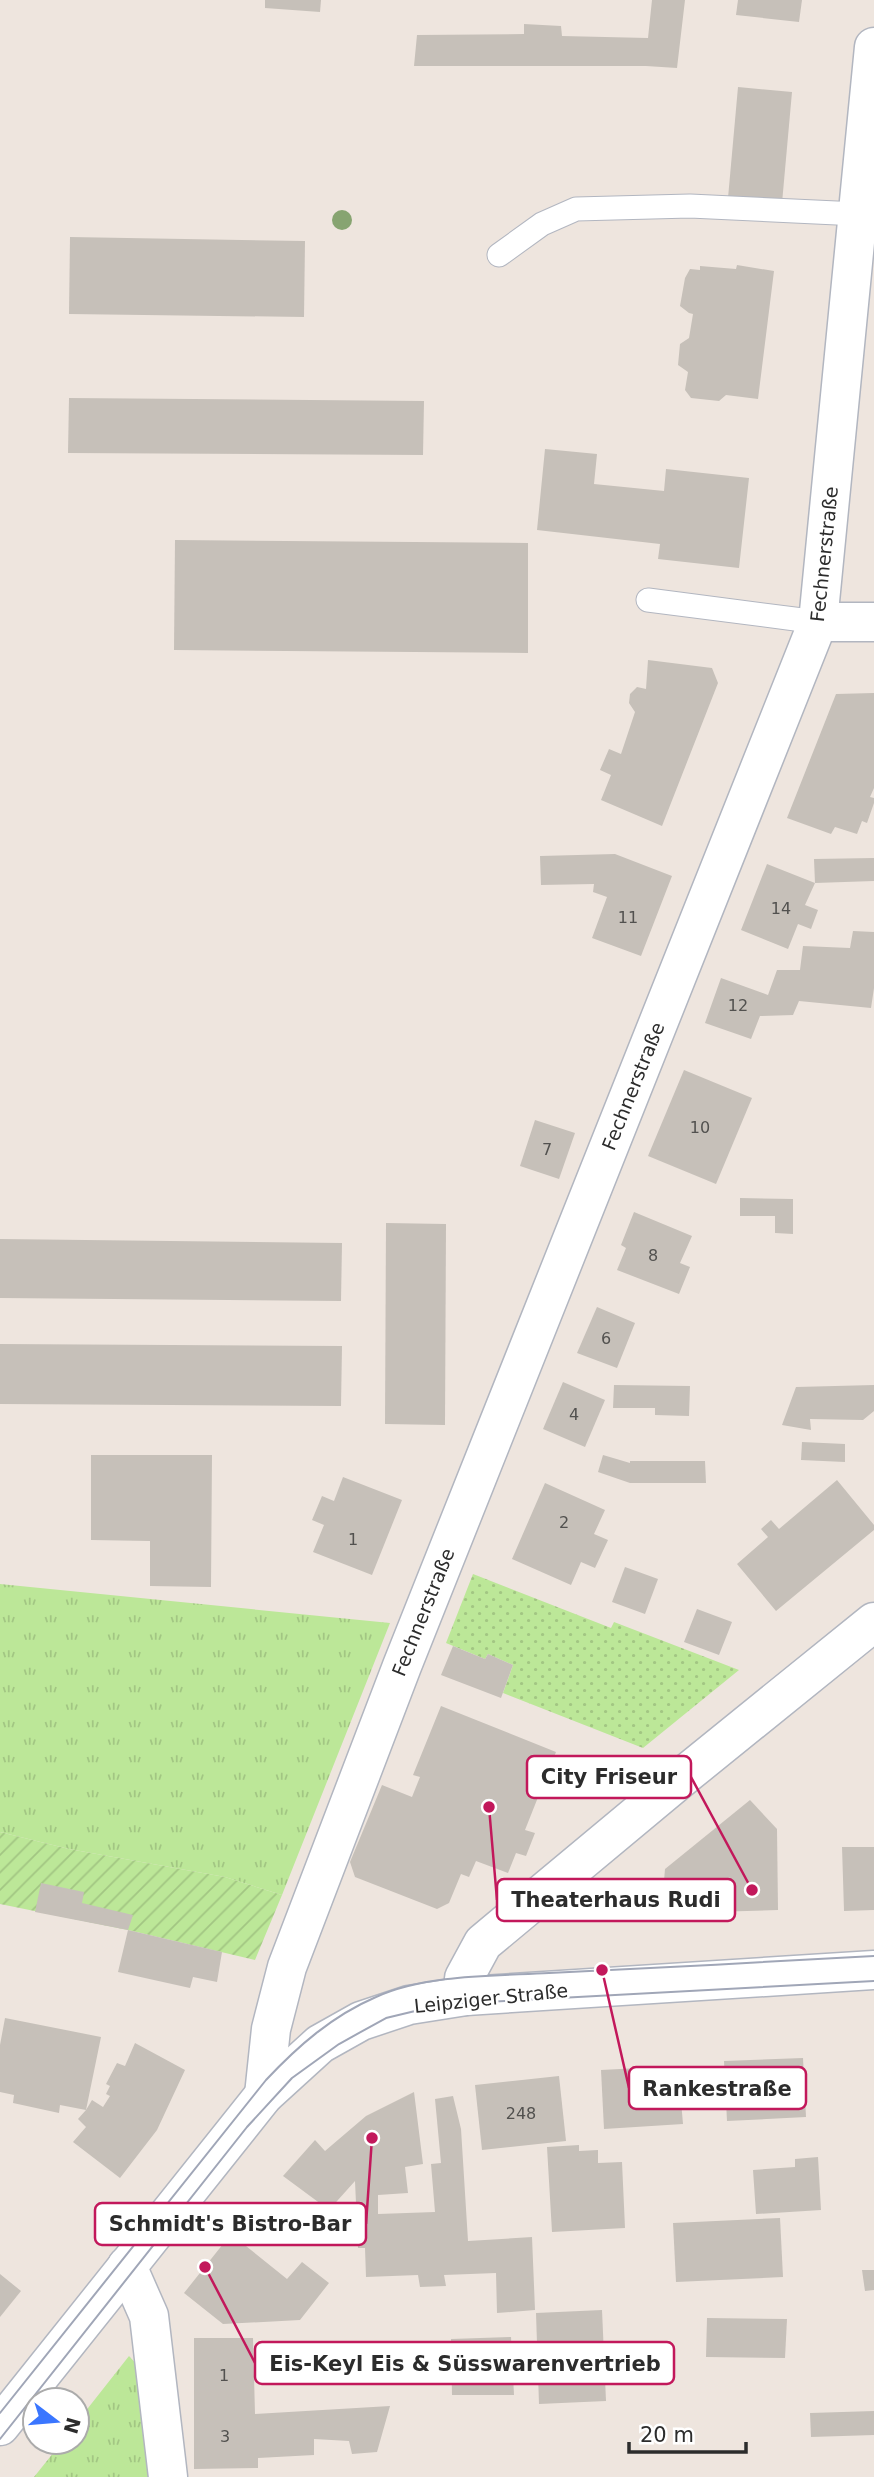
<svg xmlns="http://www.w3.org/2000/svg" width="874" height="2477" font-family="'DejaVu Sans',sans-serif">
<defs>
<pattern id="grass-tufts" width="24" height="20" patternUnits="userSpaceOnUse" patternTransform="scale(1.75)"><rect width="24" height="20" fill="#bce798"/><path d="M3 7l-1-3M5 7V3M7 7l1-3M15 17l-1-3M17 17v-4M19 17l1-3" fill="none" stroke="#a2c683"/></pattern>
<pattern id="park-dots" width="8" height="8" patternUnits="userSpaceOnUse" patternTransform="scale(1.75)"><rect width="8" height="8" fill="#bce798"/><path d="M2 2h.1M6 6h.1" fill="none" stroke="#a2c683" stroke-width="1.8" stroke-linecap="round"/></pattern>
<pattern id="garden-furrows" width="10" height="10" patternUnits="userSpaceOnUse" patternTransform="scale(1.75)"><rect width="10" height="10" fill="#bce798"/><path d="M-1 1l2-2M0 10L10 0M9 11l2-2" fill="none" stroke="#a2c683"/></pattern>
</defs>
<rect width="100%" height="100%" fill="#eee5de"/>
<g fill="url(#grass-tufts)">
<polygon points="0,1584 390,1623 282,1895 225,1877 69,1849 0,1832"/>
<polygon points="129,2356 141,2369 149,2477 34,2477 62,2442 77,2442 77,2422"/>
</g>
<polygon fill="url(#park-dots)" points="473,1574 611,1628 614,1622 739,1670 643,1748 503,1693 513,1665 488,1654 485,1659 446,1643"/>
<polygon fill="url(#garden-furrows)" points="0,1832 69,1849 225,1877 282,1895 255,1960 128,1930 0,1904"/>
<g fill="#c6c0b9">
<polygon points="265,0 321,0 320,12 265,8"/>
<polygon points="652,0 685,0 677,68 646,66 414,66 417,35 524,34 524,24 561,26 562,36 648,38"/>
<polygon points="738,0 802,0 799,22 736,15"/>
<polygon points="738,87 792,92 782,203 728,198"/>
<polygon points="70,237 305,241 304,317 69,314"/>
<polygon points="737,265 774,271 758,399 726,395 719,401 691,398 685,390 688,372 678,365 680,344 689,338 693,314 689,313 680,306 685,278 690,269 700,270 700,266 736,269"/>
<polygon points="69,398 424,401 423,455 68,453"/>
<polygon points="545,449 597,454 594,484 664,491 666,469 749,478 739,568 658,559 660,544 537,530"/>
<polygon points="175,540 528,543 528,653 174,650"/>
<polygon points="648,660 712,668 718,683 662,826 601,800 611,775 600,770 609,749 621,754 635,712 629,703 630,694 637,687 646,689"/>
<polygon points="874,693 874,788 870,797 874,798 874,803 867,823 862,821 857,834 835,827 831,834 787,818 836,694"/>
<polygon points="615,854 672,876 641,956 592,938 607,897 593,892 594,884 541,885 540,856"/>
<polygon points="874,858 874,881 815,883 814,859"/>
<polygon points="767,864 815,883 805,905 818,910 811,929 798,924 788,949 741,930"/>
<polygon points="853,931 874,932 874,988 871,1008 799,1001 793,1015 760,1016 751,1039 705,1023 721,978 768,995 777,970 800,970 803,946 850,948"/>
<polygon points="684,1070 752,1098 716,1184 648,1156"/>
<polygon points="535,1120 575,1133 559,1179 520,1166"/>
<polygon points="740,1198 793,1199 793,1234 775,1233 775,1216 740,1216"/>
<polygon points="634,1212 692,1236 680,1263 690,1267 679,1294 617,1270 626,1248 621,1245"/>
<polygon points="386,1223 446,1224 445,1425 385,1424"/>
<polygon points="0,1239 342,1243 341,1301 0,1298"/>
<polygon points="597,1307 635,1323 617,1368 577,1353"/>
<polygon points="0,1344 342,1346 341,1406 0,1404"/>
<polygon points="563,1382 605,1400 585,1447 543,1429"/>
<polygon points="614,1385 690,1386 689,1416 655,1415 655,1408 613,1408"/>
<polygon points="874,1385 874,1411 863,1420 810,1419 811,1430 782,1425 796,1387"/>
<polygon points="802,1442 845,1444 845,1462 801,1460"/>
<polygon points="91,1455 212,1455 211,1587 150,1586 150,1541 91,1540"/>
<polygon points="603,1455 630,1463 630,1461 705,1461 706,1483 630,1483 598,1472"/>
<polygon points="343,1477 402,1500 372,1575 313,1552 324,1525 312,1520 322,1496 334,1501"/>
<polygon points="837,1480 874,1525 874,1530 776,1611 737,1564 768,1537 761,1529 771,1520 779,1529"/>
<polygon points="545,1483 605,1510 594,1534 608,1540 595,1568 581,1562 571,1585 512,1559"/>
<polygon points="625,1567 658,1579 645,1614 612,1602"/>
<polygon points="697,1609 732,1622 719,1655 684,1642"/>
<polygon points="453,1646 485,1659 488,1654 513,1665 501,1698 441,1675"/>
<polygon points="441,1706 556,1752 525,1830 535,1833 526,1856 516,1853 508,1873 476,1861 469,1877 461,1874 449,1903 437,1909 355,1877 350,1862 382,1785 412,1797 420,1777 413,1775"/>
<polygon points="750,1800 777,1829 778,1910 678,1913 664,1881 665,1869"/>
<polygon points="842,1847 874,1847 874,1910 844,1911"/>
<polygon points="41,1883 84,1892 82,1903 133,1915 128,1930 35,1912"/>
<polygon points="128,1930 222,1952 217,1982 193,1977 190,1988 118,1972"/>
<polygon points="5,2018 101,2037 86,2110 92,2100 103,2107 110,2096 106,2094 110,2086 106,2084 117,2063 125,2066 135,2043 185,2070 157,2130 120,2178 73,2142 86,2127 78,2119 86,2110 60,2105 59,2113 13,2103 14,2095 0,2092 0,2045"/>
<polygon points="803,2058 806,2117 727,2121 724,2061"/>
<polygon points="678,2066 683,2124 604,2129 601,2070"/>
<polygon points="559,2076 566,2141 482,2150 475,2085"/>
<polygon points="414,2092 423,2164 405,2167 408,2193 378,2195 378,2214 435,2212 431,2164 441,2163 435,2099 453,2096 461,2129 468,2241 532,2237 535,2310 497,2313 496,2273 444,2275 446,2286 420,2287 418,2275 366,2277 365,2248 358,2248 355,2181 329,2210 283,2176 315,2140 325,2151 366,2116"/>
<polygon points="579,2145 579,2151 598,2150 598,2163 622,2162 625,2228 552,2232 547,2147"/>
<polygon points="818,2157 821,2210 756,2214 753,2170 795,2167 795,2159"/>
<polygon points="780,2218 783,2277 676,2282 673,2223"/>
<polygon points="231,2234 287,2279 302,2262 329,2283 300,2320 223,2324 184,2293"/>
<polygon points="862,2270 874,2270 874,2290 865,2291"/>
<polygon points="0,2274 21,2291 0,2317"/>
<polygon points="602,2310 606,2401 539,2404 536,2313"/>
<polygon points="707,2318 787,2319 785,2358 706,2357"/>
<polygon points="511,2337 514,2395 452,2395 451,2339"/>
<polygon points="194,2338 253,2338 255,2414 390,2406 377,2452 352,2454 349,2441 314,2439 314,2455 258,2458 258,2468 194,2469"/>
<polygon points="874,2411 874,2435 811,2437 810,2413"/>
</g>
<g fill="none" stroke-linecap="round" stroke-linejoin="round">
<defs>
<g id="lane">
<polyline points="499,255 542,224 576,209 690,206 858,214"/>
<polyline points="648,600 818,622"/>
</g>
<g id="street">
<polyline points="818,622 874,622"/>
<polyline points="264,2095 271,2029 287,1967 402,1666 818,622 874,47"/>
<polyline points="127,2266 149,2316 168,2477"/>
</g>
<g id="secondary">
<polyline points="466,1996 464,1978 483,1943 686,1774 874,1622"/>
<polyline points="0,2426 264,2095 320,2044 361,2021 409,2005 466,1996 874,1970"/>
</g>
</defs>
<use href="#lane" stroke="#b2b6c0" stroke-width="25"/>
<use href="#street" stroke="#b2b6c0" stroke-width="41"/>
<use href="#secondary" stroke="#b2b6c0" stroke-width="41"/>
<use href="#lane" stroke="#fff" stroke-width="23"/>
<use href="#street" stroke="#fff" stroke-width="38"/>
<use href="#secondary" stroke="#fff" stroke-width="38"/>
<g stroke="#a0a6b7" stroke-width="2">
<path d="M 0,2413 L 266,2080 C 298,2046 332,2016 376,1997 C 426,1974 495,1976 549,1973 C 657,1968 766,1962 874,1956"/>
<polyline points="0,2439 247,2127 292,2078 339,2044 386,2018 436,2006 466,2003 874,1981"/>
</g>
</g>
<circle fill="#87a471" cx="342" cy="220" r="10"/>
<g text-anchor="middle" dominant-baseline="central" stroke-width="5" stroke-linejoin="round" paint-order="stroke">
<g font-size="16" fill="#52514f">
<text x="781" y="908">14</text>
<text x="628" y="917">11</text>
<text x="738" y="1005">12</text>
<text x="700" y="1127">10</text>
<text x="547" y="1149">7</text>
<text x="653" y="1255">8</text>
<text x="606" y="1338">6</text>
<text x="574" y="1414">4</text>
<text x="564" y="1522">2</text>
<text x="353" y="1539">1</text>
<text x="521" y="2113">248</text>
<text x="224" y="2375">1</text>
<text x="225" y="2436">3</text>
</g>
<g font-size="19" fill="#2c2c2c" stroke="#fff">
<text transform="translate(824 554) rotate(-84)">Fechnerstraße</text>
<text transform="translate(633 1086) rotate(-68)">Fechnerstraße</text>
<text transform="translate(423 1612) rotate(-68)">Fechnerstraße</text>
<text transform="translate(491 1998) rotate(-6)">Leipziger Straße</text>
</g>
</g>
<path fill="none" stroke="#c2185b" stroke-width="2.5" d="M752 1890L691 1777M489 1807L497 1900M602 1970L629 2088M372 2138L366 2224M205 2267L255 2363"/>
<g fill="#c2185b" stroke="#fff" stroke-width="2.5">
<circle cx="752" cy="1890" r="7"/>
<circle cx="489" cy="1807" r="7"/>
<circle cx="602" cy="1970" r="7"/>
<circle cx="372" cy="2138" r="7"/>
<circle cx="205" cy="2267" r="7"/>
</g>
<g fill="#fff" stroke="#c2185b" stroke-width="2.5">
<rect x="527" y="1756" width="164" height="42" rx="7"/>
<rect x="497" y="1879" width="238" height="42" rx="7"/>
<rect x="629" y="2067" width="177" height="42" rx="7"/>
<rect x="95" y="2203" width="271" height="42" rx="7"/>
<rect x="255" y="2342" width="419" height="42" rx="7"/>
</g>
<g font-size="21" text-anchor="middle" font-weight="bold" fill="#2c2c2c">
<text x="609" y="1784">City Friseur</text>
<text x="616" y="1907">Theaterhaus Rudi</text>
<text x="717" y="2096">Rankestraße</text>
<text x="230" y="2231">Schmidt's Bistro-Bar</text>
<text x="465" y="2371">Eis-Keyl Eis &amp; Süsswarenvertrieb</text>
</g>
<g transform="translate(56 2421) rotate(106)"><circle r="33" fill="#ffffff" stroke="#ababab" stroke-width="2"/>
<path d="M0-5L12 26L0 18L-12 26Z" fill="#3a76ff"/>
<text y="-10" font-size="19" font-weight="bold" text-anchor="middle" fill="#2c2c2c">N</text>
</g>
<path d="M629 2442v10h117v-10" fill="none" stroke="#2c2c2c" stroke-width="3.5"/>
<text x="640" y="2442" font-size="21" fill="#2c2c2c" stroke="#ffffff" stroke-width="5" paint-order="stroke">20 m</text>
</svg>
